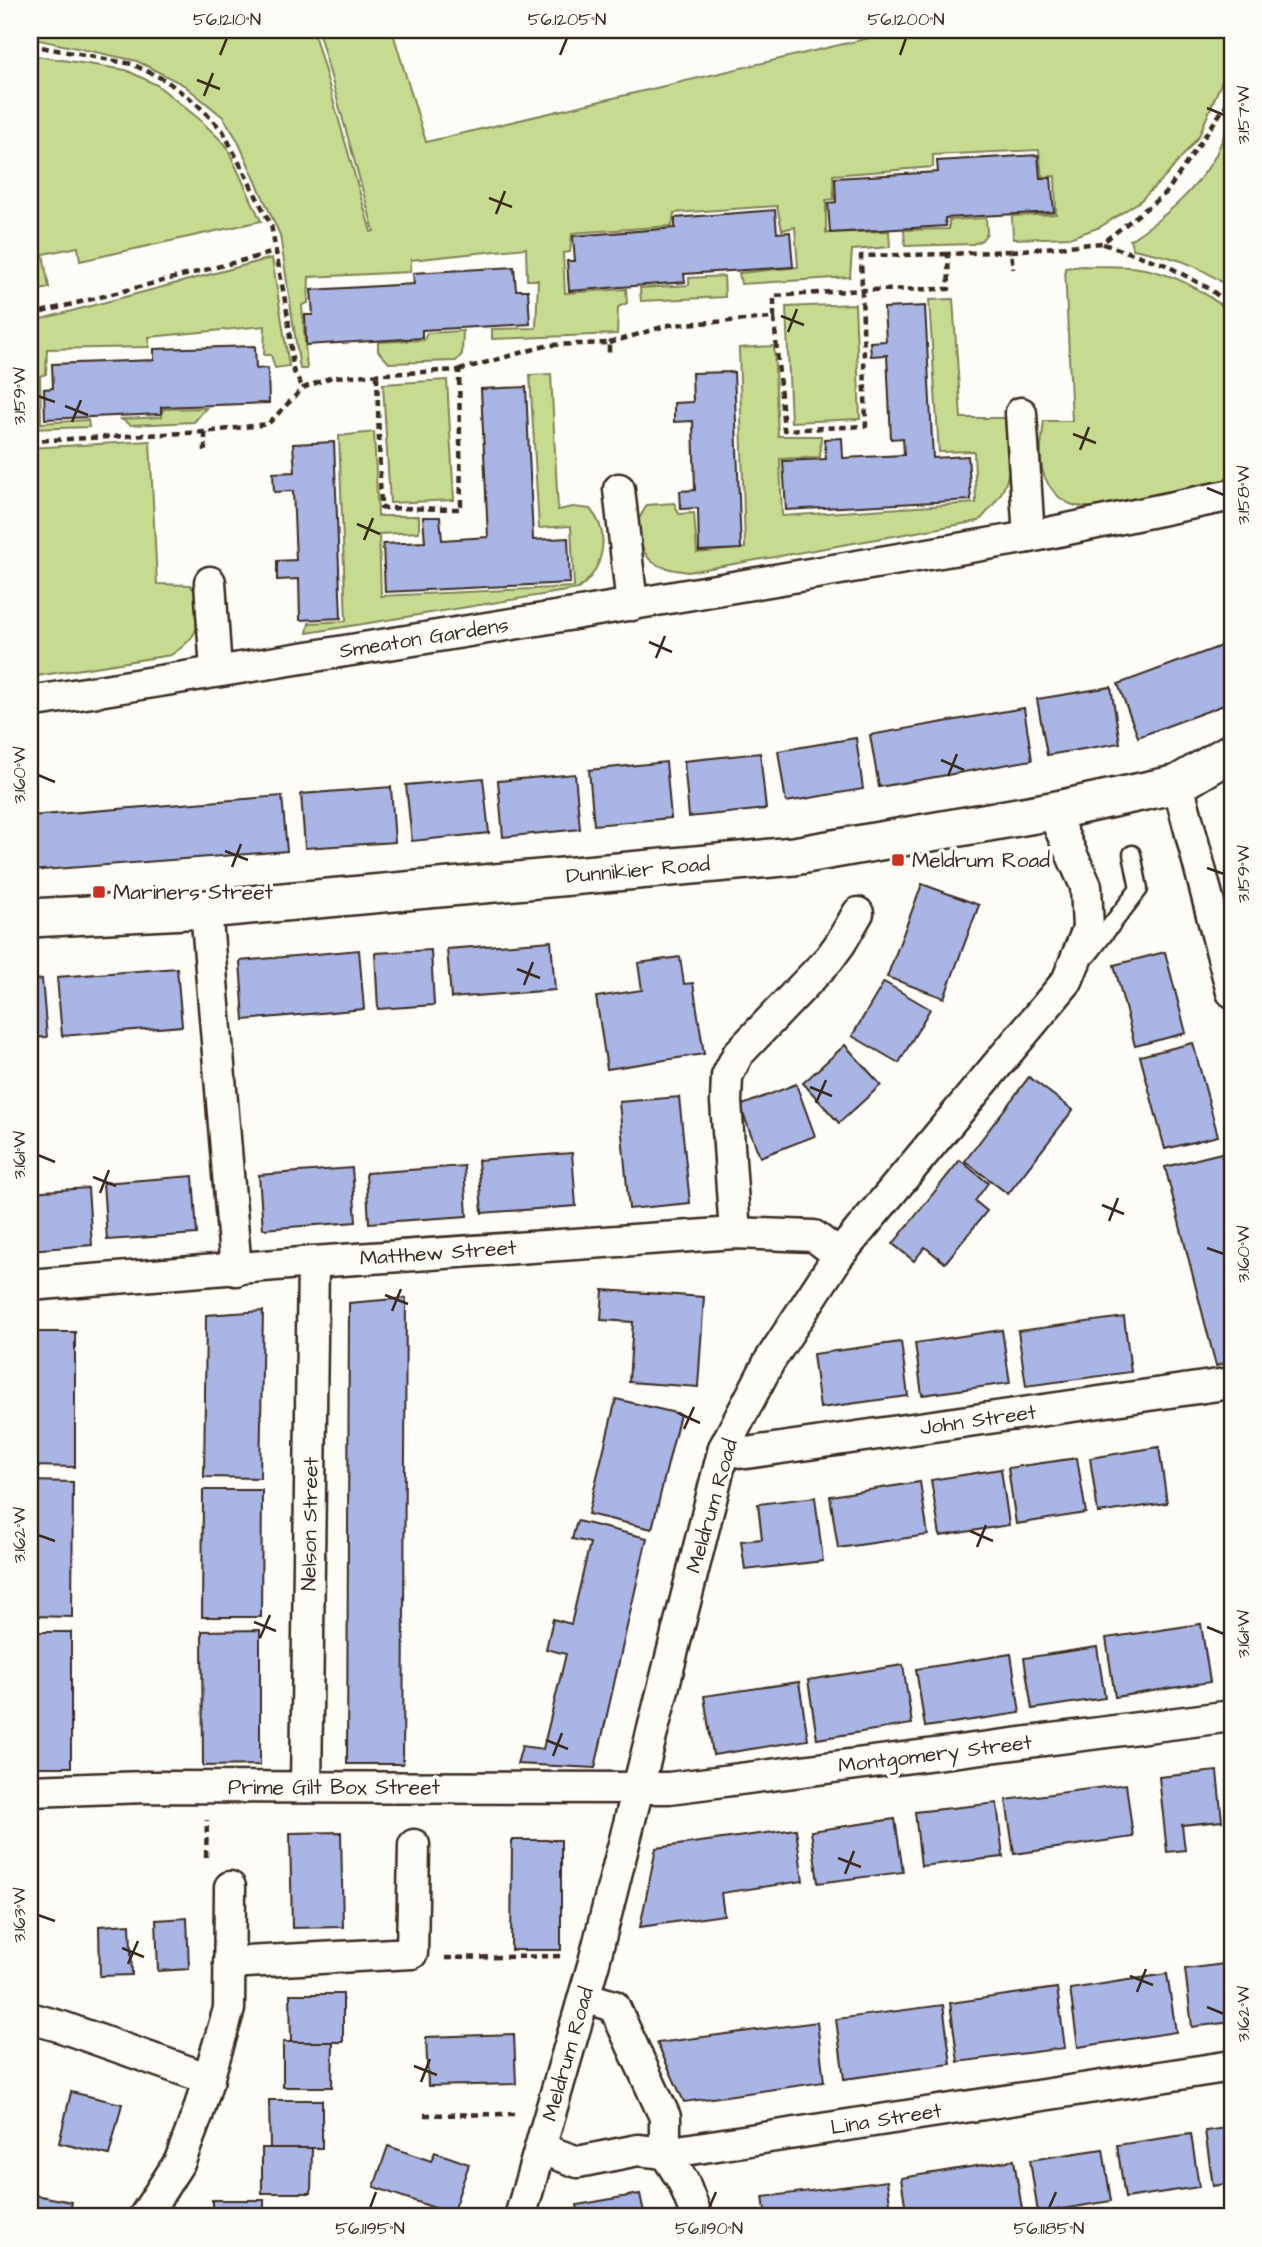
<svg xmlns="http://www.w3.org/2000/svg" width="1262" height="2247" font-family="'Architects Daughter',sans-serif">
<rect width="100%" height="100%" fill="#fdfcf7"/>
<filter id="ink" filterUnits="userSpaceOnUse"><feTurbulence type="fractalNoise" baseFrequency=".0143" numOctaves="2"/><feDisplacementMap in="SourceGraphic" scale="14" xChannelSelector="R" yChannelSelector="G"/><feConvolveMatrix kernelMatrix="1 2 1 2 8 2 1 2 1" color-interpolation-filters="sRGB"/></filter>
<g filter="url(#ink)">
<g fill="#c6db90" stroke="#808257" stroke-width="2">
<polygon points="30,30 313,30 371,232 374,231 318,30 392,30 426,142 903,30 1223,30 1229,59 1221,83 1199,136 1167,175 1140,201 1100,227 1072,237 1013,239 1012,216 1056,214 1055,176 1042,177 1039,150 933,155 933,167 833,175 834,199 826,200 826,233 889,231 890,247 852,250 850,277 741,284 739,273 798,267 795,227 782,230 777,206 674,213 672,226 572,233 570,252 563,253 565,293 626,289 627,303 618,307 617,334 492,339 492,329 536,328 538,280 527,280 526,248 411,260 410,272 309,277 308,303 302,305 307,369 300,369 280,235 237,139 223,117 184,85 137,61 30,38"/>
<polygon points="30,55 126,70 157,85 198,118 226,145 261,221 80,261 78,247 43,254 49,288 30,292"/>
<path d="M 1232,114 L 1232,290 C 1199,263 1173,257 1133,249 L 1130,240 C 1163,218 1192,195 1213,160 C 1221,146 1226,129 1232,114 Z"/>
<polygon points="986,218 987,233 982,240 973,244 905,246 904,230 949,229 949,220"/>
<polygon points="272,258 289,366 275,368 271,355 264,355 265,326 149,337 149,347 47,349 46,374 40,376 41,423 88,420 89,427 30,429 30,322"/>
<path d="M 1083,266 C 1101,267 1121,265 1139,268 C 1173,273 1206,292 1232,314 L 1232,479 C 1198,487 1103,515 1073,505 C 1059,500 1049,488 1044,475 C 1038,459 1042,438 1044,421 L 1072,421 L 1065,268 Z"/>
<polygon points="724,276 725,297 641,301 640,288 689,285 689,278"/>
<path d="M 953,299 L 961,418 L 1005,418 C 1009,469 1018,481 979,521 L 688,572 C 649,566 645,563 636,524 L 647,505 L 674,503 L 679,514 L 694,513 L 697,553 L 745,548 L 739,348 L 774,346 L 778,436 L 821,436 L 820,457 L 780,459 L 782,516 L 976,503 L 974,451 L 939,452 L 929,300 Z"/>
<polygon points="855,304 860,419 791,422 786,307"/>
<polygon points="463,331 462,354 456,361 389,363 378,351 378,342 424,340 427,333"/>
<path d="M 551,374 L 558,510 L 573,507 L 590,509 C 612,534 603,570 578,589 L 307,633 L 309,623 L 346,621 L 339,436 L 374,432 L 378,516 L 419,516 L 419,532 L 379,534 L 381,596 L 574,587 L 571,526 L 539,528 L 530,375 Z"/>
<polygon points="447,380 454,500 390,503 383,384"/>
<polygon points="206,408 194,422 131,425 121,419 162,417 163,409"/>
<path d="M 150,441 L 157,584 L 190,585 C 198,594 198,599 199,611 C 200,633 189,643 171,655 L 30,677 L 30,448 Z"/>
</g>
<g fill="#a8b5e5" stroke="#3b2a1e" stroke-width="2">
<polygon points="1038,155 1040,178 1051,178 1054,212 945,218 946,226 830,233 828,203 836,202 835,178 938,172 937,161"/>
<polygon points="775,210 777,233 790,232 793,267 684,274 685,282 569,291 567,261 575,261 573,236 675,228 675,218"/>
<polygon points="514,267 516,290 528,290 530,324 422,330 422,338 306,345 305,315 313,315 311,290 414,284 413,273"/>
<polygon points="925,306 933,458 968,456 971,500 786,510 783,461 826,459 824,439 842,438 843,458 904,455 903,438 891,439 887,355 871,356 870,342 886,341 884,308"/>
<polygon points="255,346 256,369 268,368 269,403 161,407 161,414 45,419 44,389 53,388 52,364 154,360 154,349"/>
<polygon points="734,372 741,549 699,551 698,508 681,509 680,491 695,490 693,421 674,422 674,403 693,402 692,373"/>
<polygon points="526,387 533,540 568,538 570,583 385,592 383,544 425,542 423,517 440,517 442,540 488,537 481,389"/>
<polygon points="334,442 341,618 300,620 299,579 277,580 277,561 296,560 293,491 274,492 273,473 295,472 293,444"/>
<polygon points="1232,642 1232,702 1138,737 1118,684"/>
<polygon points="1111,687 1120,743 1047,755 1037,699"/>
<polygon points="1024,708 1032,760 879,787 870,735"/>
<polygon points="856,738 863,789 786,802 778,751"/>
<polygon points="760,753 766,809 689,817 684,761"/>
<polygon points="666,762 671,818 594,825 589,770"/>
<polygon points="575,774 580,829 503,837 498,781"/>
<polygon points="483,778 489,833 412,841 406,785"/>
<polygon points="391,787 395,842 305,848 301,794"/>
<polygon points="282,796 287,851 30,871 30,816"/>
<polygon points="922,884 979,905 944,998 887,977"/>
<polygon points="551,941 555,990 451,998 447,949"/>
<polygon points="359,950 364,1009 244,1020 240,961"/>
<polygon points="431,950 434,1005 378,1009 375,953"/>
<polygon points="1165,952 1186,1033 1135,1046 1114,965"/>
<polygon points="680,957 684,984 693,983 704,1054 607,1069 596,997 642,990 638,963"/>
<polygon points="177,968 182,1026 62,1036 57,977"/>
<polygon points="42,979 47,1037 30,1038 30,981"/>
<polygon points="884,982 930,1009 899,1063 852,1036"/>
<polygon points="1193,1043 1218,1136 1165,1149 1140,1056"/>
<polygon points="845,1045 881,1085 839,1123 803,1083"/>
<polygon points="1029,1077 1073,1110 1008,1194 965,1161"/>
<polygon points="796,1084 815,1136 760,1157 740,1106"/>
<polygon points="679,1097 690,1203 629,1209 619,1102"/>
<polygon points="572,1153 576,1206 482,1213 478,1160"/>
<polygon points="1221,1153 1232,1197 1232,1361 1216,1366 1165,1167"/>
<polygon points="960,1160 988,1183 975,1201 987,1211 945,1263 925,1247 914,1261 893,1244"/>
<polygon points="464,1166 467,1216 369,1223 366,1173"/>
<polygon points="352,1168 356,1222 263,1229 259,1175"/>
<polygon points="193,1176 197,1234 107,1240 103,1183"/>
<polygon points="88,1188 92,1245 30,1250 30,1192"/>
<polygon points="603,1290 704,1297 698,1387 629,1382 633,1322 601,1320"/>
<polygon points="406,1298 403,1764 347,1764 349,1303"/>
<polygon points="263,1311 260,1478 204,1477 206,1315"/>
<polygon points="1124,1317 1131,1372 1026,1386 1018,1331"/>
<polygon points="1002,1330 1010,1383 922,1395 915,1343"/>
<polygon points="30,1332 75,1332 75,1467 30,1466"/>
<polygon points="901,1342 908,1396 820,1408 813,1354"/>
<polygon points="616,1399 680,1414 652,1529 588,1514"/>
<polygon points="1159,1447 1167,1503 1098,1513 1090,1458"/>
<polygon points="1077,1458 1086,1513 1016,1524 1008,1468"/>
<polygon points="1001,1469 1009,1525 940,1536 931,1480"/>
<polygon points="30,1481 73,1482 72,1617 30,1616"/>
<polygon points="920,1482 928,1535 838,1548 830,1496"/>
<polygon points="203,1490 262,1490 261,1617 202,1617"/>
<polygon points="815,1497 823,1561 745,1570 741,1541 762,1539 758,1504"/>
<polygon points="577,1521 647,1538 595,1768 517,1764 522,1746 543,1749 566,1654 546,1649 553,1619 571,1624 590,1543 572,1539"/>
<polygon points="1201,1624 1210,1682 1115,1697 1106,1638"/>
<polygon points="260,1630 260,1765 203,1766 202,1631"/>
<rect x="30" y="1632" width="41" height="135"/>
<polygon points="1097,1647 1105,1698 1032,1709 1024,1658"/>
<polygon points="1011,1654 1020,1713 925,1727 916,1669"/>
<polygon points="903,1665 912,1724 817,1739 808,1680"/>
<polygon points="799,1682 808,1740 713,1755 704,1696"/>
<polygon points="1217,1771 1222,1821 1182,1825 1185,1850 1167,1852 1159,1777"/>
<polygon points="1126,1784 1133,1837 1014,1854 1006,1800"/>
<polygon points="997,1803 1003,1857 921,1866 915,1812"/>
<polygon points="895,1819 903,1872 818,1883 811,1831"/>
<polygon points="796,1829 803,1881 721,1893 724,1915 640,1927 656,1848"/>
<polygon points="341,1832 343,1927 292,1928 290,1833"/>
<polygon points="512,1840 561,1840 561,1950 511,1950"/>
<polygon points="187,1918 189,1969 158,1971 156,1920"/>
<polygon points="130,1924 132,1975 100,1976 99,1926"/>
<polygon points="1232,1963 1232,2022 1192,2027 1185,1969"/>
<polygon points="1167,1974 1176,2032 1078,2047 1070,1989"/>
<polygon points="1057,1988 1065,2048 958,2062 950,2003"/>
<polygon points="290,1994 343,1994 343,2042 291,2042"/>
<polygon points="943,2005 951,2064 844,2079 836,2019"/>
<polygon points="817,2022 824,2082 684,2102 657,2043"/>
<polygon points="514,2034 516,2084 428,2086 426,2037"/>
<polygon points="283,2042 333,2042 332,2087 283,2087"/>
<polygon points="71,2092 122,2104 109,2155 59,2143"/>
<polygon points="269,2100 322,2100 322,2148 270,2148"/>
<polygon points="1232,2127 1232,2183 1213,2186 1205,2131"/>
<polygon points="1191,2134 1199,2187 1125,2198 1117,2145"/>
<polygon points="388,2146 431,2161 435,2152 469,2164 452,2214 374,2187"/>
<polygon points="262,2148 312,2148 311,2193 262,2193"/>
<polygon points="1103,2149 1111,2201 1038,2213 1030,2160"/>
<polygon points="1014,2160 1023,2215 1008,2217 907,2217 901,2178"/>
<polygon points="887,2181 892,2217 766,2217 763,2197"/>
<polygon points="30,2194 72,2202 69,2217 30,2217"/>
<polygon points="640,2194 645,2217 579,2217 577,2205"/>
<rect x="212" y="2200" width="52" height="17"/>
</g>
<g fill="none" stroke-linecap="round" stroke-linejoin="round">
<defs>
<polyline id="service" points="1088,955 1139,889 1132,854"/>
<g id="minor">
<polyline points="1021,413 1029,537"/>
<polyline points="619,489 632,605"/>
<polyline points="210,582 216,671"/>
<polyline points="30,702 580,613 1029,537 1232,495"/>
<polyline points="1178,784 1232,992"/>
<polyline points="206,909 236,1270"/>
<polyline points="735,1233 726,1102 727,1076 738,1054 829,959 840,944 858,913"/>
<polyline points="30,1285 313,1262 735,1233 814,1236 839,1255"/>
<polyline points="724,1448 746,1453 1232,1383"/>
<polyline points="306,1787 313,1262"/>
<polyline points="30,1791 146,1787 669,1788 1232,1716"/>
<polyline points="229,1963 412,1953 414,1845"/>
<polyline points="584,1997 614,2006 665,2117 665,2153 683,2181 697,2217"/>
<polyline points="30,2018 62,2027 209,2079"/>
<polyline points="541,2149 578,2162 638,2150 665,2153 1232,2066"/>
<polyline points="144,2217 180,2161 198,2113 229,2009 230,1887"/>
<polyline points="520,2217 594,1962 724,1448 769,1362 839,1255 1067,981 1088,929 1086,886 1052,811"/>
</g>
<polyline id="tertiary" points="30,918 206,909 794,856 1052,811 1178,784 1232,752"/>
</defs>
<use href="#service" stroke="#3b2a1e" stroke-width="21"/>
<use href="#minor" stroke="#3b2a1e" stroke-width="35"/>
<use href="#tertiary" stroke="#3b2a1e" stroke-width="42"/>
<g stroke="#3b2a1e" stroke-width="4.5" stroke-dasharray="7 5" stroke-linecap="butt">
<polyline points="30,45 132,64 165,80 196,103 223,131 271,225 288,317 293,370 303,388"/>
<polyline points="1103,244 1164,264 1208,288 1232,306"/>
<polyline points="1011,251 1102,243 1166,193 1226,105 1232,84"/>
<polyline points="30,315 275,252"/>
<polyline points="774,318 774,296 861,290 949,289 948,254 1011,251 1013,269"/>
<polyline points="609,343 669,325 774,318 784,430 866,426 861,256 948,254"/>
<polyline points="459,370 549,345 609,343 609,353"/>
<polyline points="30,441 205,432"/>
<polyline points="205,451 205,432 268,424 303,388 332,377 459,370 461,509 381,508 377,375"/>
<polyline points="206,1857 207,1820"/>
<polyline points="445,1958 562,1956"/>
<polyline points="424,2115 514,2114"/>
</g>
<use href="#service" stroke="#fdfcf7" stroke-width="16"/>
<use href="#minor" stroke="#fdfcf7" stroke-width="30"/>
<use href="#tertiary" stroke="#fdfcf7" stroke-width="37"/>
</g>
</g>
<path fill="none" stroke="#3b2a1e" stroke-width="2.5" d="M 220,55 L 227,38M 560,55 L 567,38M 900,55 L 906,38M 197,80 L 220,89M 204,96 L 213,73M 1207,108 L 1224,115M 489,198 L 512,207M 496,214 L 505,191M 781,316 L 804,325M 788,332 L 797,309M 38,396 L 55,402M 65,406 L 88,415M 72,422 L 81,400M 1073,434 L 1096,443M 1080,450 L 1089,427M 1207,488 L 1224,495M 357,524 L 380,534M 364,540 L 373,518M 649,642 L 672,652M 656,658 L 665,636M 941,760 L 964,770M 38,775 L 55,782M 948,776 L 957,754M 225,851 L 248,860M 232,867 L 241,844M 1207,868 L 1224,874M 517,969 L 540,978M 524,985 L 533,962M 810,1087 L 832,1096M 816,1103 L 826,1080M 38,1155 L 55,1162M 93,1177 L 116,1186M 100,1193 L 109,1170M 1102,1205 L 1124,1214M 1109,1221 L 1118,1198M 1207,1248 L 1224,1254M 385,1295 L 408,1304M 392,1311 L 401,1289M 678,1413 L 700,1423M 684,1429 L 694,1407M 970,1531 L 993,1541M 38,1535 L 55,1541M 977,1547 L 986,1525M 254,1622 L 276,1631M 1207,1627 L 1224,1634M 260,1638 L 270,1615M 546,1740 L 568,1749M 553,1756 L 562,1733M 838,1858 L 861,1867M 845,1874 L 854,1851M 38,1915 L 55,1921M 122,1948 L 144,1957M 128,1964 L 138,1941M 1130,1976 L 1153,1985M 1137,1992 L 1146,1969M 1207,2007 L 1224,2014M 414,2066 L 437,2075M 421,2082 L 430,2059M 370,2208 L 376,2192M 709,2208 L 716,2192M 1049,2208 L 1056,2192"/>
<g fill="#c8321e" stroke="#fdfcf7" stroke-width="2.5">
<rect x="891" y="853" width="14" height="14" rx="3.5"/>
<rect x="92" y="885" width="14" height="14" rx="3.5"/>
</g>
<g text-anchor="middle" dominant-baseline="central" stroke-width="7" stroke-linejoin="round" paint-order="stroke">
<g font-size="21" fill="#3b2a1e" stroke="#fdfcf7">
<text transform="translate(424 638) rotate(-9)">Smeaton Gardens</text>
<text transform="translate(638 870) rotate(-5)">Dunnikier Road</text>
<text transform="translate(438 1253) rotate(-4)">Matthew Street</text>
<text transform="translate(978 1420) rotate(-8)">John Street</text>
<text transform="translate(712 1506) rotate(-74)">Meldrum Road</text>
<text transform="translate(310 1524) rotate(-89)">Nelson Street</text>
<text transform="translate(935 1754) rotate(-7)">Montgomery Street</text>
<text x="334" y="1787">Prime Gilt Box Street</text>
<text transform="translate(568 2054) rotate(-74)">Meldrum Road</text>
<text transform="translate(886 2119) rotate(-9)">Lina Street</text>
</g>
<g font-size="21" fill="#3b2a1e" stroke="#fdfcf7" text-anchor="start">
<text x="912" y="860">Meldrum Road</text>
<text x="113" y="892">Mariners Street</text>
</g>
</g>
<rect width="1262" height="2247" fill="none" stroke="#fdfcf7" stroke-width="77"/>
<rect x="38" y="38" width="1186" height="2170" fill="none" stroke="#3b2a1e" stroke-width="2.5"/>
<g font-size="18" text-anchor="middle" fill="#3b2a1e">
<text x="227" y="25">56.1210°N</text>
<text x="567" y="25">56.1205°N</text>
<text x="906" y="25">56.1200°N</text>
<text transform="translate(1243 115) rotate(-90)" y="6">3.157°W</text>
<text transform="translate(19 396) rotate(-90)" y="6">3.159°W</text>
<text transform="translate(1243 495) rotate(-90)" y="6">3.158°W</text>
<text transform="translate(19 775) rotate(-90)" y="6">3.160°W</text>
<text transform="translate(1243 874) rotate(-90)" y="6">3.159°W</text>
<text transform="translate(19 1155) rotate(-90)" y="6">3.161°W</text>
<text transform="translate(1243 1254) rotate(-90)" y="6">3.160°W</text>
<text transform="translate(19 1535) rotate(-90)" y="6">3.162°W</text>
<text transform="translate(1243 1634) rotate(-90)" y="6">3.161°W</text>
<text transform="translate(19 1915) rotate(-90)" y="6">3.163°W</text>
<text transform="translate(1243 2014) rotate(-90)" y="6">3.162°W</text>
<text x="370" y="2234">56.1195°N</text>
<text x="709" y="2234">56.1190°N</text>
<text x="1049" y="2234">56.1185°N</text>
</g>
</svg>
